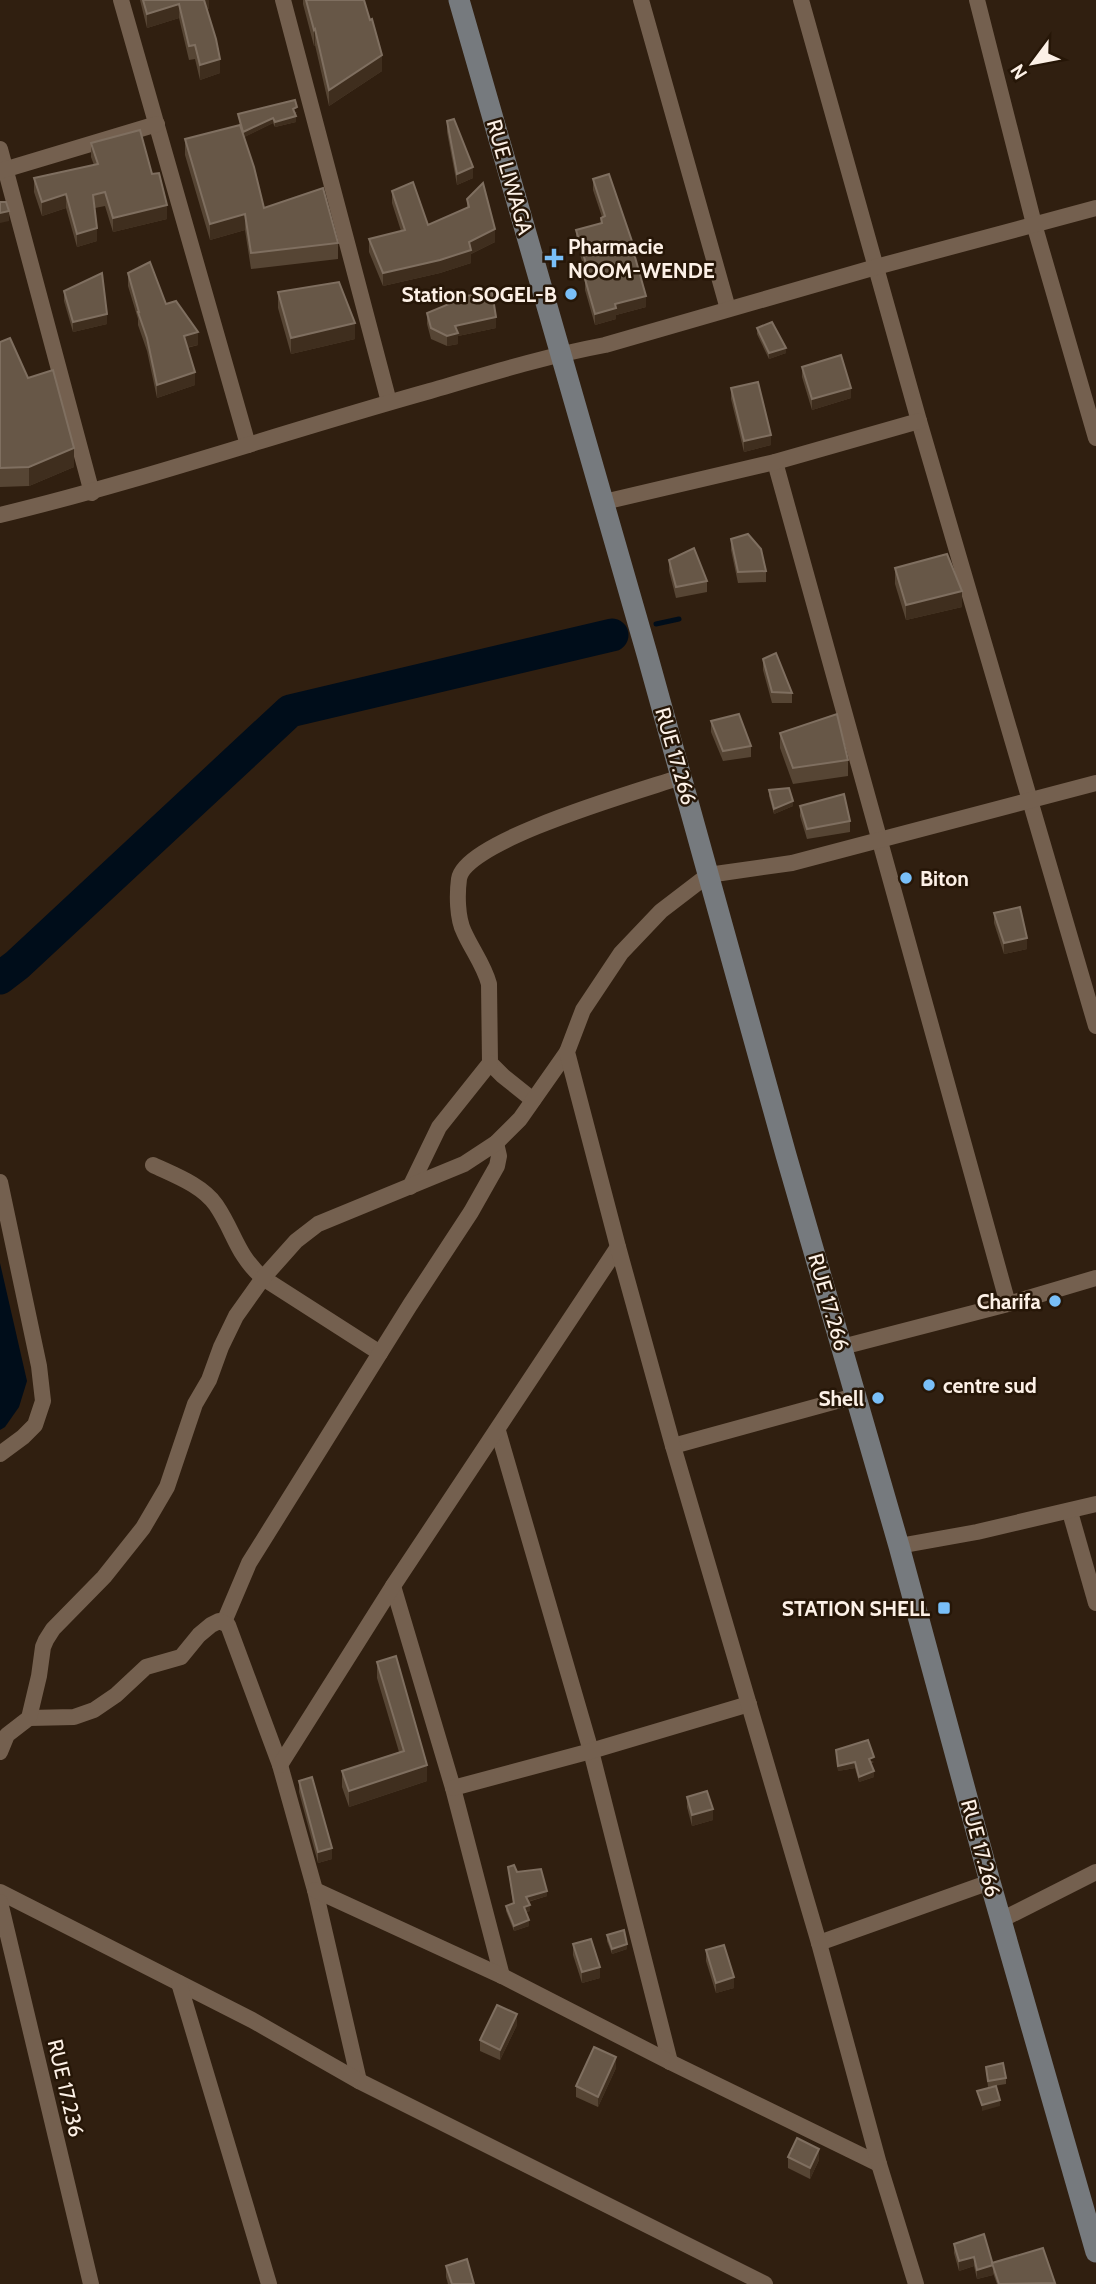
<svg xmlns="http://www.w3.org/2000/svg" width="1096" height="2284" font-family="Cabin,sans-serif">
<rect width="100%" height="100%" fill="#301f10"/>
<polygon fill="#000d1a" points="0,1263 27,1381 19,1407 5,1427 0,1430"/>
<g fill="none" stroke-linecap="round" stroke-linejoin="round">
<polyline stroke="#000d1a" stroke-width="5" points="656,624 679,619"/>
<polyline stroke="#000d1a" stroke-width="33" points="0,978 17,965 290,711 612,635"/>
<g stroke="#74604f" stroke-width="16">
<polyline points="121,0 248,445"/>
<polyline points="283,0 389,402"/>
<polyline points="641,0 728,309"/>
<polyline points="801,0 919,421 1096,1026"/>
<polyline points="977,0 1034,224 1096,438"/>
<polyline points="0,149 92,493"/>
<polyline points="0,171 157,124"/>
<polyline points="775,462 1008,1304"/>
<polyline points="604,502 775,462 919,421"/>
<path d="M 0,515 C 145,480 286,431 430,391 C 488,374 546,356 605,345 L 876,267 L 1096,208"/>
<path d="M 533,1100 L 503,1076 L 490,1063 L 489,984 C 484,965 472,950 464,932 C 457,918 457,894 459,879 C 464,840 643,790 681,777"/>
<path d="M 153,1165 C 174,1175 202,1185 216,1205 C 235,1233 236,1254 263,1278 L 380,1353"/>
<polyline points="0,1182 39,1366 43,1401 35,1425 23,1437 0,1454"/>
<polyline points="410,1187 439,1127 490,1063"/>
<polyline points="842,1347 1008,1304 1096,1278"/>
<polyline points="498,1431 591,1751 670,2062"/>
<polyline points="673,1446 855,1396"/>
<polyline points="1070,1512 1096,1603"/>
<polyline points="899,1546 977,1532 1096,1504"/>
<polyline points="393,1586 453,1788 502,1976"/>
<polyline points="224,1622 249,1563 410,1305 471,1212 497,1166 499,1156 496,1143"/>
<polyline points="29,1718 74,1717 94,1710 116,1695 146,1667 181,1657 199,1635 211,1625 219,1621 228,1625 280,1765 315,1890 359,2081"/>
<polyline points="0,1752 7,1735 29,1718 39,1676 43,1647 46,1640 53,1629 104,1577 143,1528 167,1487 195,1404 209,1380 221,1347 236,1316 263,1278 296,1241 318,1224 464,1164 496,1143 520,1119 567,1052"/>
<polyline points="280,1765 393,1586 618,1247"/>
<polyline points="453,1788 591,1751 749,1704"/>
<polyline points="315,1890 502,1976 670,2062 879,2164"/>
<polyline points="0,1892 252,2020 359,2081 765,2284"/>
<polyline points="0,1902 91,2284"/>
<polyline points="1001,1920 1096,1872"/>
<polyline points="819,1943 990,1882"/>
<polyline points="179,1983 269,2284"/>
<polyline points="916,2284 879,2164 819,1943 673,1446 618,1247 567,1052 583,1010 621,953 661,911 708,875 792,863 1096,783"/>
</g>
<polyline stroke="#767a7e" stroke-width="21" points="459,0 647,654 786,1155 899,1546 990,1882 1096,2252"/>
</g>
<g fill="#564534">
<polygon points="140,0 209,0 209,9 207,9 220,73 200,80 195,59 189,60 179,18 147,28"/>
<polygon points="303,0 364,0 382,71 329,106 315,45 314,46 303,4"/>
<polygon points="297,112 295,113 296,122 275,127 273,123 244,137 264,208 338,243 338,259 251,269 245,230 210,240 185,155 185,139 240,125 238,114"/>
<polygon points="447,121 473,178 457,185 447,132"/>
<polygon points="91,143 152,174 167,219 113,232 105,206 95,208 97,241 77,247 66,208 42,216 34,192 34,178 94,165 91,157"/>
<polygon points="593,179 635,258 646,307 616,315 616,319 595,325 585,290 585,279 587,278 576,241 576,230 601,223 601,218 602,217 593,190"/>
<polygon points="392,191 428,225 467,208 467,199 495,242 471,254 471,263 440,273 383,286 369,252 369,239 401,231 392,203"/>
<polygon points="128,273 166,304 198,345 187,348 195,385 157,398 147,351 138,325 138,319 128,286"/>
<polygon points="64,291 107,324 73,332 64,301"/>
<polygon points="278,292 355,339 291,354 278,308"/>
<polygon points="453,298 496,328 458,336 458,344 447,346 431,339 427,324 427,313 453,303"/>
<polygon points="757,328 786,353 769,359 757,334"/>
<polygon points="0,342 28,378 74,467 29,486 0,487"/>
<polygon points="802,367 851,398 812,410 802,377"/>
<polygon points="731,388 771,445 744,452 731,399"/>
<polygon points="731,539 766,571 766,582 738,583 731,550"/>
<polygon points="669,560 707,581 707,592 676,598 669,571"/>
<polygon points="895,568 962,607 906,620 895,584"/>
<polygon points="763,659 792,693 792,703 772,703 763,670"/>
<polygon points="711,721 751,746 751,757 723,761 711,732"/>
<polygon points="780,733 848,760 848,776 793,784 780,748"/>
<polygon points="769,790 793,806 774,814 769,796"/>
<polygon points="800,806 850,821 850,832 807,839 800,816"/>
<polygon points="994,913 1027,949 1004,954 994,923"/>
<polygon points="377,1662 427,1781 349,1807 342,1787 342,1771 399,1752 377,1678"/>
<polygon points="836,1750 874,1762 871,1763 874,1777 859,1782 855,1768 838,1771"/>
<polygon points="299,1781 332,1859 318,1863 299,1792"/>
<polygon points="687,1797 713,1820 692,1826 687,1807"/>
<polygon points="508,1867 517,1872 547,1896 528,1902 530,1911 526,1912 529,1926 514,1931 506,1911 506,1906 513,1903"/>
<polygon points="607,1935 627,1949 612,1954 607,1941"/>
<polygon points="573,1944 600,1978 582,1983 573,1955"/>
<polygon points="706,1950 734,1988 716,1993 706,1961"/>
<polygon points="517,2025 500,2060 480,2051 480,2040"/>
<polygon points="986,2067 1006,2078 1006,2084 988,2087"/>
<polygon points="616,2068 598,2107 576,2097 576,2086"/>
<polygon points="788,2157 819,2160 810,2179 788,2168"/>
<polygon points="954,2244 992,2263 1055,2284 997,2284 993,2273 993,2275 977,2279 974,2266 959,2271 954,2253"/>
<polygon points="446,2266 474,2284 448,2284 446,2277"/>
</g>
<g fill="#3f2e1e">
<polygon points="203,0 209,0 209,9 203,11"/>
<polygon points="179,4 179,18 147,28 147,14"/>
<polygon points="315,29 315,45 314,46 314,30"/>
<polygon points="382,55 382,71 329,106 329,90"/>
<polygon points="220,59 220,73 200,80 200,65"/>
<polygon points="296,116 296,122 275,127 275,122"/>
<polygon points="273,118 273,123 243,138 243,132"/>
<polygon points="473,167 473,178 457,185 457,174"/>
<polygon points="66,194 66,208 42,216 42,202"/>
<polygon points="167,205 167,219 113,232 113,218"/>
<polygon points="9,211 9,221 0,223 0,213"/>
<polygon points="245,214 245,230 210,240 210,224"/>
<polygon points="97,228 97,241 77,247 77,234"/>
<polygon points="495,229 495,242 471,254 471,263 440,273 383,286 383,273 469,242"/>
<polygon points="646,296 646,307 616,315 616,319 595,325 595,314 615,304"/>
<polygon points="107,314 107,324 73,332 73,322"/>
<polygon points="496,317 496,328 458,336 458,344 447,346 447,336 455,326"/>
<polygon points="355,323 355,339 291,354 291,338"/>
<polygon points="198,332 198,345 184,348 184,336"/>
<polygon points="786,348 786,353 769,359 769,353"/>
<polygon points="195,372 195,385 157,398 157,385"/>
<polygon points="851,388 851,398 812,410 812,399"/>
<polygon points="771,435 771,445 744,452 744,441"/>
<polygon points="74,448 74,467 29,486 29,467"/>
<polygon points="962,591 962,607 906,620 906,605"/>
<polygon points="793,801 793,806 774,814 774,809"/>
<polygon points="1027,938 1027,949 1004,954 1004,943"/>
<polygon points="855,1762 855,1768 838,1771 838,1766"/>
<polygon points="427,1765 427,1781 349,1807 349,1791"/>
<polygon points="874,1771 874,1777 859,1782 859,1777"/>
<polygon points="713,1809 713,1820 692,1826 692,1815"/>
<polygon points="332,1848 332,1859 318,1863 318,1852"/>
<polygon points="547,1891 547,1896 526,1902 526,1897"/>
<polygon points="530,1905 530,1911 524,1913 524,1907"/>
<polygon points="529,1920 529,1926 514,1931 514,1926"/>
<polygon points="627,1944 627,1949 612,1954 612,1949"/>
<polygon points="600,1967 600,1978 582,1983 582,1972"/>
<polygon points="734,1977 734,1988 716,1993 716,1983"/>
<polygon points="517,2014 517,2025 500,2060 500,2050"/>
<polygon points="616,2057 616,2068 598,2107 598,2097"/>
<polygon points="1000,2100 1000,2106 982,2111 982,2105"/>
<polygon points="819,2149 819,2160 810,2179 810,2168"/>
<polygon points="974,2257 974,2266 959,2271 959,2261"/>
<polygon points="993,2265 993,2275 977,2279 977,2270"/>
</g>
<g fill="#675747" stroke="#7f6f60" stroke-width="2">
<polygon points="143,0 204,0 216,39 220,59 200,65 195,45 189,46 179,4 147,14"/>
<polygon points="306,0 364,0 370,20 372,19 382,55 329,90 315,29 314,30"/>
<polygon points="295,100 297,107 293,109 296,116 275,122 273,118 243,132 238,114"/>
<polygon points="454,119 473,167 457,174 447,121"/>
<polygon points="240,125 254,167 264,208 323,188 338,243 251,253 245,214 210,224 185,139"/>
<polygon points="140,130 152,174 159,173 167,205 113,218 105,192 93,195 97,228 77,234 66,194 42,202 34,178 98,164 91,143"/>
<polygon points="609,174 635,250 633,250 646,296 615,304 616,308 595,314 585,279 590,277 576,230 602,223 601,218 605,216 593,179"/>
<polygon points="413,182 428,225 469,207 467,199 483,183 495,229 469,242 471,250 440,260 383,273 369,239 405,230 392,191"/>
<polygon points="0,202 6,202 9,211 0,213"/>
<polygon points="150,262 166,304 176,301 198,332 184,336 195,372 157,385 147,338 138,312 139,312 128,273"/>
<polygon points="102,273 107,314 73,322 64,291"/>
<polygon points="339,282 355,323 291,338 278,292"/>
<polygon points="492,292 496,317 455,326 458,333 447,336 431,328 427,313 454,302 453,298"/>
<polygon points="772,322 786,348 769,353 757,328"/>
<polygon points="10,338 28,378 53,370 74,448 29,467 0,468 0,342"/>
<polygon points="841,355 851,388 812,399 802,367"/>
<polygon points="758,382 771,435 744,441 731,388"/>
<polygon points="748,534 761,549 766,571 738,572 731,539"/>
<polygon points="694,548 707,581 676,587 669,560"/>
<polygon points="947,554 962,591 906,605 895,568"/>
<polygon points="776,653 792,693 772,692 763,659"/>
<polygon points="739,714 751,746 723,751 711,721"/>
<polygon points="837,714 848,760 793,768 780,733"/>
<polygon points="789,788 793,801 774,809 769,790"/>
<polygon points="844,794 850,821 807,829 800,806"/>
<polygon points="1020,907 1027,938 1004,943 994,913"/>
<polygon points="396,1656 427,1765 349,1791 342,1771 404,1751 377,1662"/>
<polygon points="868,1740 874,1757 869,1759 874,1771 859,1777 855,1762 838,1766 836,1750"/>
<polygon points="312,1777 332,1848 318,1852 299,1781"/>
<polygon points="707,1791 713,1809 692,1815 687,1797"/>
<polygon points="514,1865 517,1872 541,1869 547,1891 526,1897 530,1905 524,1907 529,1920 514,1926 506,1906 514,1903 508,1867"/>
<polygon points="624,1930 627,1944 612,1949 607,1935"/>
<polygon points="591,1939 600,1967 582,1972 573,1944"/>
<polygon points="724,1945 734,1977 716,1983 706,1950"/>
<polygon points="497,2005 517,2014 500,2050 480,2040"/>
<polygon points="594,2047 616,2057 598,2097 576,2086"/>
<polygon points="1003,2063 1006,2078 988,2081 986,2067"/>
<polygon points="996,2086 1000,2100 982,2105 977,2091"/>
<polygon points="797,2138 819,2149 810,2168 788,2157"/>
<polygon points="984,2234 993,2265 977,2270 974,2257 959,2261 954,2244"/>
<polygon points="1043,2248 1055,2283 999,2284 992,2263"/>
<polygon points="467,2259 474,2284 452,2284 446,2266"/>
</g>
<g fill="#79bff8" stroke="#261607" stroke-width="2.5">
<path d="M550.5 247.5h7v7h7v7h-7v7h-7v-7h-7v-7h7z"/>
<circle cx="571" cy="294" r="7"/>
<circle cx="906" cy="878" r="7"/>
<circle cx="1055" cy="1301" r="7"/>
<circle cx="929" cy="1385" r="7"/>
<circle cx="878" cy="1398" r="7"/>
<rect x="937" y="1601" width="14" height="14" rx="3.5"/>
</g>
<g text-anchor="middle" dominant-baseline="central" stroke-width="5" stroke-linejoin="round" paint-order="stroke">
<g font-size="21" fill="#fcf0e6" stroke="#261607">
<text transform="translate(510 177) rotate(74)">RUE LIWAGA</text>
<text transform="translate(676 756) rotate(74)">RUE 17.266</text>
<text transform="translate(829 1302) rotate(74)">RUE 17.266</text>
<text transform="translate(981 1848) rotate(75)">RUE 17.266</text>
<text transform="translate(66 2088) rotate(77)">RUE 17.236</text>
</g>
<g font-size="21" font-weight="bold" fill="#fcf0e6" stroke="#261607" text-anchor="end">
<text x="568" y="246" text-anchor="start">Pharmacie<tspan x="568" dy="24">NOOM-WENDE</tspan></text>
<text x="557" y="294">Station SOGEL-B</text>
<text x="920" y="878" text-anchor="start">Biton</text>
<text x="1041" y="1301">Charifa</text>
<text x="943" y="1385" text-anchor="start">centre sud</text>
<text x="864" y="1398">Shell</text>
<text x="930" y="1608">STATION SHELL</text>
</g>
</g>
<g transform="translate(1033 63) rotate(238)" stroke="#261607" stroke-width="5" paint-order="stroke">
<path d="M0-5L12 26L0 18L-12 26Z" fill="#fcf0e6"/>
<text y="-10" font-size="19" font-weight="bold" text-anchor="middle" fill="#fcf0e6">N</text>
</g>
</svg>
